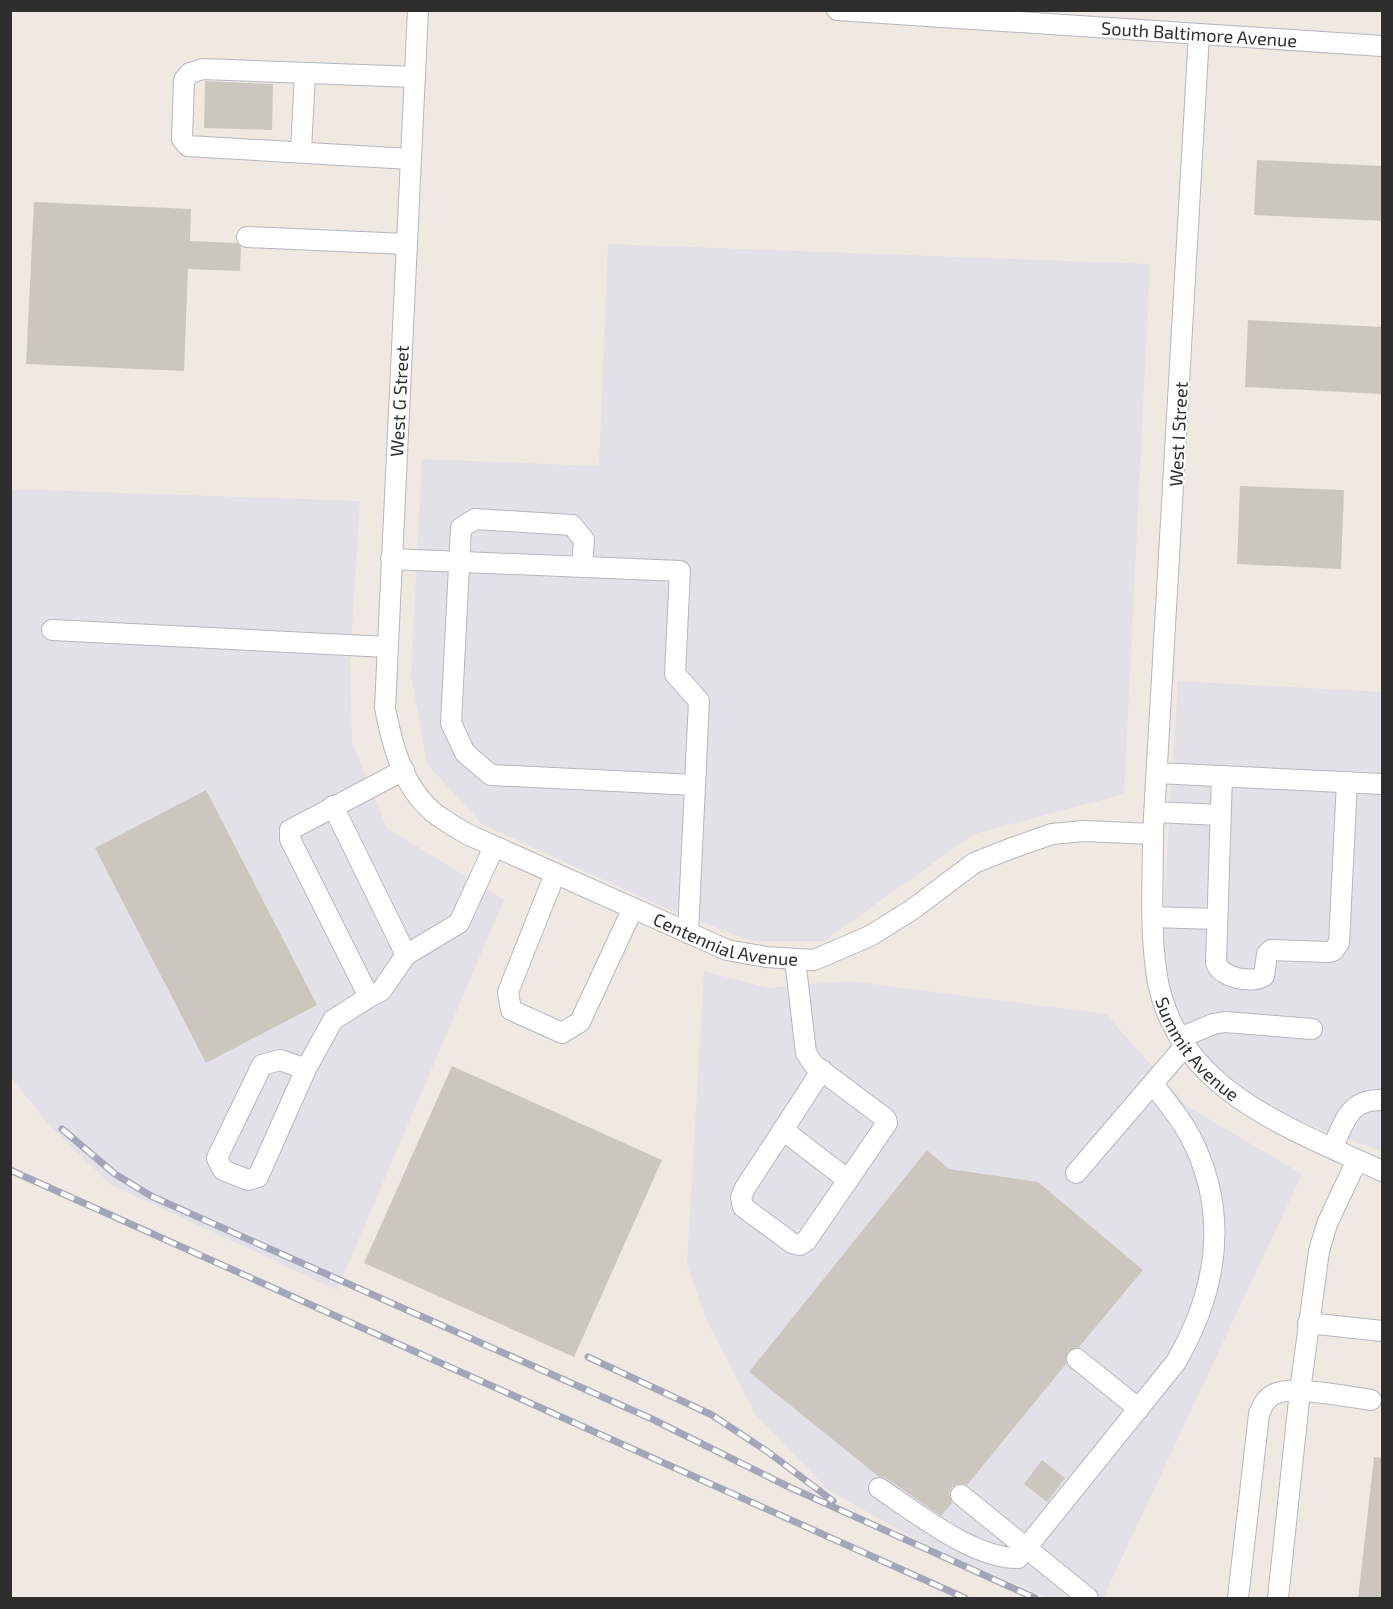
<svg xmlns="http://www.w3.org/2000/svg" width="1393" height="1609" font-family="'Exo 2',sans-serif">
<rect width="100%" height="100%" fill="#efe9e1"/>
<g fill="#e3e1e8">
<polygon points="608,244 1150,264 1124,794 974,834 824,941 752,941 669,910 482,824 427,764 411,675 422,459 599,466"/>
<polygon points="11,489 360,501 350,657 352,742 387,828 504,900 337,1290 111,1185 48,1124 11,1077"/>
<polygon points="1178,681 1382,692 1382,1151 1256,1106 1181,1031 1161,952"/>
<polygon points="704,971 768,988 849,981 1106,1014 1188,1107 1302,1174 1103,1598 1049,1598 937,1551 828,1490 755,1414 705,1317 687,1264"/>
</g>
<g fill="#cbc7bf">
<polygon points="205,81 273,84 272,130 204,128"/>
<polygon points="1257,160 1383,166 1383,221 1254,215"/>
<polygon points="34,202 191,209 190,241 237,243 241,247 240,271 188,269 184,371 26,364"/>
<polygon points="1248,320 1383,327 1383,394 1245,387"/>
<polygon points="1240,486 1344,490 1341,569 1237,564"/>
<polygon points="206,790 317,1005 206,1063 95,848"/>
<polygon points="452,1066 662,1160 574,1357 364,1263"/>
<polygon points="927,1150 949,1169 1038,1182 1143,1270 1079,1347 1068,1351 1066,1364 967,1485 957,1484 952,1487 949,1494 952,1503 941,1516 886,1478 878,1476 749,1372"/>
<polygon points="1374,1457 1383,1458 1383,1599 1358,1599"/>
<polygon points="1042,1460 1065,1478 1047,1502 1024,1484"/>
</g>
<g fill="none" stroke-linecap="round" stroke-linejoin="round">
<defs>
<g id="minor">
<path id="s1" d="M 418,10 L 385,708 C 392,745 403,787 433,812 C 444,821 457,828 469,835 L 727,950 L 766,957 L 814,960 L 870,936 L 913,909 L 974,863 L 1012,848 L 1052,834 L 1084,831 L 1153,834"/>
<path id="s2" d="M 837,10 L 1382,46"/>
<path id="s3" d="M 1199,34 L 1153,834 C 1153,879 1150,925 1156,970 C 1171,1088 1289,1128 1382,1171"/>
<polyline points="301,151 305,73"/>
<polyline points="410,159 188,146 182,139 184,80 190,73 203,69 415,77"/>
<polyline points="247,237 406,244"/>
<polyline points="391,559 680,571 675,674 699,701 688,933"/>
<polyline points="582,566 584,540 572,525 475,519 461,528 451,723 465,753 491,775 695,785"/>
<polyline points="52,630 387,647"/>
<polyline points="1157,773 1382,784"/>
<path d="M 1222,776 L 1216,963 C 1221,978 1252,984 1264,976 L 1267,954 L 1271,950 L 1328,952 L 1333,951 L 1339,943 L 1347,782"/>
<polyline points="333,806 406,955 381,991 369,997"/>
<polyline points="1155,812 1220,815"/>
<polyline points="555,874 508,992 511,1010 562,1033 580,1022 633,908"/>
<polyline points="1153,917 1216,919"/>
<polyline points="406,955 459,923 494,847"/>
<polyline points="1180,1038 1213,1024 1225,1022 1312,1029"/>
<polyline points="306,1069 280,1060 262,1065 217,1158 223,1170 248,1180 258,1177 306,1069 333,1020 369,997 290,839 290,830 404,770"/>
<polyline points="822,1070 745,1188 741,1197 743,1207 792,1243 800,1245 806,1241 848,1180"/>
<polyline points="783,1130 848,1180 887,1123 886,1119 814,1065 806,1053 795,959"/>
<path d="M 1332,1148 C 1345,1122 1348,1099 1382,1100"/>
<polyline points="1076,1173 1184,1047"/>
<polyline points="1308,1323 1382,1331"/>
<polyline points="1077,1359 1139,1409"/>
<path d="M 879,1488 C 915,1512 974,1559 1018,1558 L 1176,1362 C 1218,1289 1230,1213 1190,1136 C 1180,1117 1165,1100 1153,1084"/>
<polyline points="961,1495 1088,1598"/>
<path d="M 1238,1598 L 1259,1414 C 1263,1404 1267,1396 1277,1393 C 1294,1386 1350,1397 1371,1400"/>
<polyline points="1278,1598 1300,1391 1319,1251 1327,1224 1357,1160"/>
</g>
</defs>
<use href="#minor" stroke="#b4b7c1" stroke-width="22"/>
<use href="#minor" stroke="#fff" stroke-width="20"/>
<defs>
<g id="rail">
<polyline points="62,1129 115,1174 151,1196 652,1419 787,1486 1035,1598"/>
<polyline points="10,1170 965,1598"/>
<polyline points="588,1357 712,1415 768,1452 833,1501"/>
</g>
</defs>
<use href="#rail" stroke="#a3a6b8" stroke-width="7"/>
<use href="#rail" stroke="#fff" stroke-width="4.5" stroke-dasharray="14" stroke-linecap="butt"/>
</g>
<g text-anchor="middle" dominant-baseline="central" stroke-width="4.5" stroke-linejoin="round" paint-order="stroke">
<g font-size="18" fill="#2e2e2e" stroke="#fff">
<text stroke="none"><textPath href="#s2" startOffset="363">South Baltimore Avenue</textPath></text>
<text transform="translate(399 401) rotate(-87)">West G Street</text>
<text transform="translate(1178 434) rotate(-87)">West I Street</text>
<text stroke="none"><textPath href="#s1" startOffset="1137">Centennial Avenue</textPath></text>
<text stroke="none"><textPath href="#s3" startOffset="1029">Summit Avenue</textPath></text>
</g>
</g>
<rect width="1393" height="1609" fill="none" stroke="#2e2e2e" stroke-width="24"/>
</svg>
